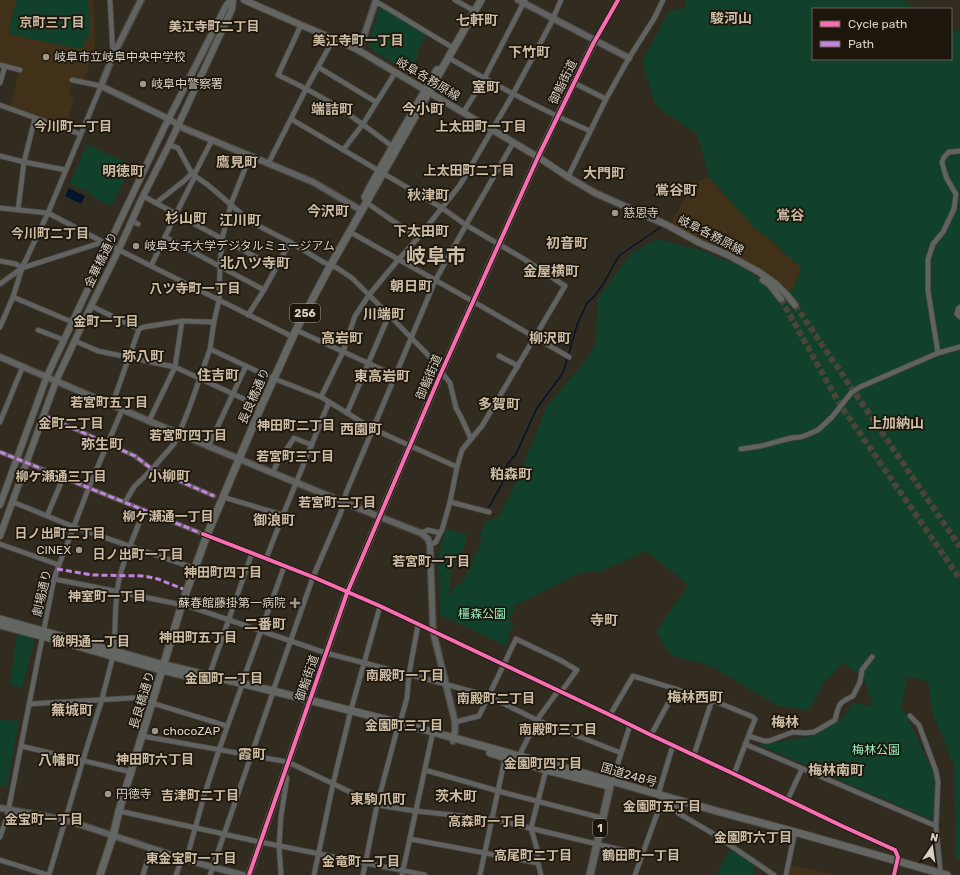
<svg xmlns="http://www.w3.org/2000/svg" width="960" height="875" font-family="Rubik,'Noto Sans JP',sans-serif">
<rect width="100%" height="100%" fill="#312b20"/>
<g fill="#403118">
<polygon points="0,0 93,0 95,50 83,81 72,79 69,96 75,98 65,126 10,107 20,69 0,64"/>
<polygon points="709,177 756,230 767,237 801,268 793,290 788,291 759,270 670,224 694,183"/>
<polygon points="791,865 837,875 789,875"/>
</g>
<g fill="#11412a">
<polygon points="16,0 88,0 90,33 82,48 79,49 9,34 9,27"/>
<polygon points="686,0 903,0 919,9 813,9 813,59 951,59 951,28 960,33 960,861 956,858 954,765 932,712 928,681 907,676 901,710 904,710 933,772 936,793 934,821 757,744 768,744 816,735 845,716 853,703 873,706 863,677 843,663 825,681 809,710 778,706 711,666 672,656 656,632 688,585 646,551 602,571 579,573 533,597 513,606 515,608 509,619 514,627 510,630 506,646 447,618 440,616 438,557 446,529 467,535 464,548 451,568 449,594 452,596 452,590 463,581 481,543 480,536 485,522 499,516 518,477 547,406 586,360 596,343 597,300 630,254 658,239 701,250 743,267 777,292 793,290 801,268 767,237 756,230 709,177 697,134 656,106 642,62 668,12 684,8"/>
<polygon points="380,6 426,35 418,50 418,56 409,72 373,51 368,44"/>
<polygon points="87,144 131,165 112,206 98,200 90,193 70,183"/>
<polygon points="17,634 35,638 22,688 10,684"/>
<polygon points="0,719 11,721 19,719 7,787 0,785"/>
<polygon points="731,848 755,864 753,875 716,875"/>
</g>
<polygon fill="#04142d" points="69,188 85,196 81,204 65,196"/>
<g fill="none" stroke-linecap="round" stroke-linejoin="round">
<polyline stroke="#04142d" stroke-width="1.5" points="489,507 503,482 507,465 516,454 537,408 560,377 564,370 577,325 587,303 594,297 605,281 616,261 620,255 661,227"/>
<g stroke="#4a4439" stroke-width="6" stroke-dasharray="6 3" stroke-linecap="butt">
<polyline points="781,299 839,403 960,579"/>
<polyline points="795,305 960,547"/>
</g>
<defs>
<g id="pedestrian">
<polyline points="48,417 135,456 152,469 214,496"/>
<polyline points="0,452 203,534"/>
</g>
<g id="minor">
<polyline points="110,0 113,56"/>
<polyline points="455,0 471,9"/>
<polyline points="375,2 382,5 450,46"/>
<path d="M 301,25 L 278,75 C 297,84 315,93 333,104 C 354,117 373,132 393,147"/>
<polyline points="595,40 618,0"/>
<path d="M 449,58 C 495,85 542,110 590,131"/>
<polyline points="0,65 20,70"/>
<polyline points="318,67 376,102"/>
<polyline points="0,83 5,66"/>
<polyline points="574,83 606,99"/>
<polyline points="0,105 80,134"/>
<polyline points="463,113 484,79 525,0"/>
<polyline points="291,119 442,208 466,225 524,259 565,286 482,426 471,439"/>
<polyline points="169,145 178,148 190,170 195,176 208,185 251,222 290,242 323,262 337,268 352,278 389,315 428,355 450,383 456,408 461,417 471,439 462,450 457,467 450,502 442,530 440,533 428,530 421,533"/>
<polyline points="343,150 363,124 395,73"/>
<polyline points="0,156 24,162 66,170"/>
<polyline points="268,164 306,89 334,38"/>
<polyline points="194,175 212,140"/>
<polyline points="568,177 606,99 629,58 655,17 663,0"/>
<polyline points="143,196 156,203 276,268"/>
<polyline points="156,203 185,180 192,173"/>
<polyline points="367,203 418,238"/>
<polyline points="0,208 48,213 103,242 289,335"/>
<polyline points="18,210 24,162 35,118"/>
<polyline points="132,221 138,224"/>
<polyline points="350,232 474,302 569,357"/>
<polyline points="165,237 264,290"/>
<polyline points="0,261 16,264 22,268"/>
<polyline points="151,266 176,214 195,176"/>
<polyline points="0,284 22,268 103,242"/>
<polyline points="13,297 72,322"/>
<polyline points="91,306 139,329"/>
<polyline points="960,307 958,309 957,314 960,317"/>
<polyline points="248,315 264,290 290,242"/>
<polyline points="0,327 13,297 22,268 48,213 101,86 72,80"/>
<polyline points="38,330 64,340"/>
<polyline points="296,330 396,376"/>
<polyline points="75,341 98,351 175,367 257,405"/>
<polyline points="210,349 265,375 280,381 321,397 373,429 457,467"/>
<polyline points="938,353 928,291 928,259 933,244 943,232 954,209 956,194 947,179 944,170 942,162 944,157 949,152 960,151"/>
<polyline points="499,356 518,366"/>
<polyline points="321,397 343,352 355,316 369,295 398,260 418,238 460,185 513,94 551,23 561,0"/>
<polyline points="112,405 139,329 144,327 182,321 214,322 219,300 220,266 222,239 231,204 250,156"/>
<polyline points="347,413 389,315"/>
<polyline points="149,421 175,367 182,321"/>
<polyline points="0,422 23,366"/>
<polyline points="208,447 246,366"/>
<polyline points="741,449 761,446 791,438 801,437 809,434 818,430 832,417 851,393 860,387 938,353 960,347"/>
<polyline points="273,473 276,465 294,438 312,445"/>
<polyline points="223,497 283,515"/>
<polyline points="13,502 74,527 191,567"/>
<polyline points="125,502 134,487 152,469 174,444 179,434 190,406 210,349 214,322"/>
<polyline points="450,502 489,512"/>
<polyline points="47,516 63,478"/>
<polyline points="203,534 313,577 380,606 610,715 651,735 734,774 842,826 895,850 898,857 894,875"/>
<polyline points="0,544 59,565"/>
<polyline points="430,545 436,542 440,533"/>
<polyline points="266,559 283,515 329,402"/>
<polyline points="54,579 90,586 178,604"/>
<polyline points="182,604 326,653 445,684 488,696 537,720 621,753"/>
<path d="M 114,650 C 115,631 115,611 117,592 C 120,565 135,535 144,510"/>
<polyline points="209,676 252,553"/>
<polyline points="242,683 284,567"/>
<polyline points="273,691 313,577 341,512 346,493 435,281 466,225 513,143"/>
<polyline points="152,703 227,726"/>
<polyline points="29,704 131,698 144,698 149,700"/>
<polyline points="351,710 380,606"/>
<polyline points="610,715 633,676 712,700 753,717 755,719 734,774"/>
<polyline points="910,716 919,725 936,771 938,782 936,826 940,869 939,873"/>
<polyline points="455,722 479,716 516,639 560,660 577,670 561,692"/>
<polyline points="400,723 407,698 409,674 418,625"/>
<polyline points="651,735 676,689"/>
<polyline points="142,736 288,762 377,805 415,811 492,819 643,855"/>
<path d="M 749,736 L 764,741 L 769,741 L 793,732 L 805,733 L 814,732 L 835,720 C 839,704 838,703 853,696 L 860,682 L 862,670 L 872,657"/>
<polyline points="745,744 936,826"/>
<polyline points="21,746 127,771"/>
<polyline points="694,755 712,700"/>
<polyline points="519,756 537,720 558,691"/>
<polyline points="425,770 498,791 602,818"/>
<polyline points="612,782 630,725"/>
<polyline points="658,795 673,745"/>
<polyline points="788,799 802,769"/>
<polyline points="676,804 678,813 712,833 774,875"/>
<polyline points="119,811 260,842 425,875"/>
<polyline points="0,837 7,817 37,664 54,579 59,565 89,487 122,410"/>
<polyline points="410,839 538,863"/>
<polyline points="0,860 48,875"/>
<polyline points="49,875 83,760 102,699 113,656"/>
<polyline points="143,875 151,848"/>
<polyline points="176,875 180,864 188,854 204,796 219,750 241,688"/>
<polyline points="210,875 272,695"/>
<polyline points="281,875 279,846 281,816 287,778 284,773"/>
<polyline points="314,875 333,784 350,714"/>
<polyline points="363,875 377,805 398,726"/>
<polyline points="402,875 432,736"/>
<polyline points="480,875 505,758"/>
<polyline points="541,875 538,863 537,849 531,828 546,770"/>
<polyline points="635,875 662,800"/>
<polyline points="786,875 794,836"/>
</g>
<g id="tertiary">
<polyline points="141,0 113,56 101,86 169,119 183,128 313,182 359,209"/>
<polyline points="518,0 629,58"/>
<polyline points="358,50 364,36 376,0"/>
<polyline points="0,357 149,421 239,459 380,517 421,533 428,539 430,545 433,631 455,722 455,731 453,741"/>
<polyline points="0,808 66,820 184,859 212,867 243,875"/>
<polyline points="249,875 347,593 441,373 538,157 557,117 595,40"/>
</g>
<g id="secondary">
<polyline points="244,0 301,25 341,42 358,50 538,157 568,177 595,193 667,225 700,243 728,255 759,272 776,284 787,295 795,305"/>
<polyline points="763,280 769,284 781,299"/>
<polyline points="0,505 47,376 109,244 164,128 226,6 231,0"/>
<polyline points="0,536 56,381 91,306 119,249 143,196 169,145 232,9 233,0"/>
</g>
<polyline id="primary" points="590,875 610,786 612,782"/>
<g id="trunk">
<polyline points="365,197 379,171 437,70"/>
<polyline points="0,619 160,664 273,691 400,723 519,756 548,763 720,812 795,832 947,875"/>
<polyline points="0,625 42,636 154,668 204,680"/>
<polyline points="490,753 546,770 609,786"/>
<polyline points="100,875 113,836 119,811 182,604 195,568 207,535 261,407 296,330 328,270 481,0"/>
</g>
</defs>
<use href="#pedestrian" stroke="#4e483f" stroke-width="5.5"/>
<use href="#minor" stroke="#4e483f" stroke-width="6"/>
<use href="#tertiary" stroke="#4e483f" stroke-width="8"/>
<use href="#secondary" stroke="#4e483f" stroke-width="8"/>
<use href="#primary" stroke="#4e483f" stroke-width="9"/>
<use href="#trunk" stroke="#4e483f" stroke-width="9"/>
<use href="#pedestrian" stroke="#606362" stroke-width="3.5"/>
<use href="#minor" stroke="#606362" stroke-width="4.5"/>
<use href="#tertiary" stroke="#606362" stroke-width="5.5"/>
<use href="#secondary" stroke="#636562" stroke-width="6"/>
<use href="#primary" stroke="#606260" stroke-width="7"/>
<use href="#trunk" stroke="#636663" stroke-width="7"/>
<g stroke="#c483df" stroke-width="3" stroke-dasharray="6 3" stroke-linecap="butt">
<polyline points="48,417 135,456 152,469 214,496"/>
<polyline points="0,452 203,534"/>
<polyline points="57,569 93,575 144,576 158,579 183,589"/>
</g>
<defs>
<g id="cycleway">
<polyline points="203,534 313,577 380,606 610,715 651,735 734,774 842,826 895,850 898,857 894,875"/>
<polyline points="249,875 347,593 441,373 538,157 593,44 618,0"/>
</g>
</defs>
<use href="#cycleway" stroke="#1c160d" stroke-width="6"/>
<use href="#cycleway" stroke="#f96db3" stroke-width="4"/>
</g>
<g fill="#9e978b" stroke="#1c160d" stroke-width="1.5">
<circle cx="46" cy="57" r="4"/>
<circle cx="143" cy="84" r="4"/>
<circle cx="615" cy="213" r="4"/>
<circle cx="136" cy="246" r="4"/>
<circle cx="79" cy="550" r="4"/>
<path d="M293 597h4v4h4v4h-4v4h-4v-4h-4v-4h4z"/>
<circle cx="155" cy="731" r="4"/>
<circle cx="108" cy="794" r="4"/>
</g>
<g text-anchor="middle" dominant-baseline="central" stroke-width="3.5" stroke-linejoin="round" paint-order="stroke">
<g fill="#1c160d" stroke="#a0998e" stroke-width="1">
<rect x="290" y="304" width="30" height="18" rx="3"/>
<rect x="593" y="819" width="14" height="18" rx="3"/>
</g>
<g font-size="11" font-weight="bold" fill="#d9d1c5">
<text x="305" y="313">256</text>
<text x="600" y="828">1</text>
</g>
<g font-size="12" fill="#d9d1c5" stroke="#1c160d" text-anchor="start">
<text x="54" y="57">岐阜市立岐阜中央中学校</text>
<text x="151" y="84">岐阜中警察署</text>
<text x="623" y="213">慈恩寺</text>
<text x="144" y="246">岐阜女子大学デジタルミュージアム</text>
<text x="71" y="550" text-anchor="end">CINEX</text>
<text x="286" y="603" text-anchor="end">蘇春館藤掛第一病院</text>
<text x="163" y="731">chocoZAP</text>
<text x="116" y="794">円徳寺</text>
</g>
<g font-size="12" fill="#d9d1c5" stroke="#1c160d">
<text transform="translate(428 79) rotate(31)">岐阜各務原線</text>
<text transform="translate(563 82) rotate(-64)">御鮨街道</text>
<text transform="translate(711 235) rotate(27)">岐阜各務原線</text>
<text transform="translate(101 260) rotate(-64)">金華橋通り</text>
<text transform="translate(429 377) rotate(-67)">御鮨街道</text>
<text transform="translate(254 396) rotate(-66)">長良橋通り</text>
<text transform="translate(42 593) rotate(-77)">劇場通り</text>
<text transform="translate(307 678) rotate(-71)">御鮨街道</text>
<text transform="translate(142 700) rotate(-73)">長良橋通り</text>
<text transform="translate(629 775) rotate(16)">国道248号</text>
</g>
<g font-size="12" fill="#98f0c1" stroke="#1c160d">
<text x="482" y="614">橿森公園</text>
<text x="876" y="750">梅林公園</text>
</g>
<g font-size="13" font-weight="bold" fill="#cdbda5" stroke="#1c160d">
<text x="52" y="22">京町三丁目</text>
<text x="214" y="26">美江寺町二丁目</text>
<text x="358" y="40">美江寺町一丁目</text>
<text x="73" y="126">今川町一丁目</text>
<text x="481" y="126">上太田町一丁目</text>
<text x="469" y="170">上太田町二丁目</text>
<text x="50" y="233">今川町二丁目</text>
<text x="195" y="288">八ツ寺町一丁目</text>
<text x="106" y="321">金町一丁目</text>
<text x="109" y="402">若宮町五丁目</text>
<text x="71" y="423">金町二丁目</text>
<text x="296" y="425">神田町二丁目</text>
<text x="188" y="435">若宮町四丁目</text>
<text x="295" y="456">若宮町三丁目</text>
<text x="61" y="476">柳ケ瀬通三丁目</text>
<text x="337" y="502">若宮町二丁目</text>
<text x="168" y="516">柳ケ瀬通一丁目</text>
<text x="60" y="533">日ノ出町二丁目</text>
<text x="138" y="554">日ノ出町一丁目</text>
<text x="431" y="561">若宮町一丁目</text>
<text x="223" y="572">神田町四丁目</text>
<text x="107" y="596">神室町一丁目</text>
<text x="198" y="637">神田町五丁目</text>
<text x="91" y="641">徹明通一丁目</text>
<text x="405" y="675">南殿町一丁目</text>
<text x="224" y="678">金園町一丁目</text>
<text x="496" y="698">南殿町二丁目</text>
<text x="404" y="725">金園町三丁目</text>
<text x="558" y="729">南殿町三丁目</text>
<text x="155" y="759">神田町六丁目</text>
<text x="543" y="763">金園町四丁目</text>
<text x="200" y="795">吉津町二丁目</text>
<text x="662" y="806">金園町五丁目</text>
<text x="44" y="819">金宝町一丁目</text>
<text x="487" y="821">高森町一丁目</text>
<text x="753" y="837">金園町六丁目</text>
<text x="533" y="855">高尾町二丁目</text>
<text x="641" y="855">鶴田町一丁目</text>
<text x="191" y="858">東金宝町一丁目</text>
<text x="361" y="861">金竜町一丁目</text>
</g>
<g font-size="14" font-weight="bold" fill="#cdbda5" stroke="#1c160d">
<text x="731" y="18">駿河山</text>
<text x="477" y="20">七軒町</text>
<text x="529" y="52">下竹町</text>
<text x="486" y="87">室町</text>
<text x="332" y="109">端詰町</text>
<text x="423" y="109">今小町</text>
<text x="237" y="162">鷹見町</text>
<text x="123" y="171">明徳町</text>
<text x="604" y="173">大門町</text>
<text x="676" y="190">鴬谷町</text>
<text x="428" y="195">秋津町</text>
<text x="328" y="211">今沢町</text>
<text x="790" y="215">鴬谷</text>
<text x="186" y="218">杉山町</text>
<text x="240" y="220">江川町</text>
<text x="421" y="231">下太田町</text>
<text x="567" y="243">初音町</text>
<text x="255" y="263">北八ツ寺町</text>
<text x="551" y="271">金屋横町</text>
<text x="411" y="286">朝日町</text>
<text x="384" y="314">川端町</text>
<text x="342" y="338">高岩町</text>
<text x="550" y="338">柳沢町</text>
<text x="143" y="356">弥八町</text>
<text x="218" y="375">住吉町</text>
<text x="382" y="376">東高岩町</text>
<text x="499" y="404">多賀町</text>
<text x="896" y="423">上加納山</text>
<text x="361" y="429">西園町</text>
<text x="102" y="444">弥生町</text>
<text x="511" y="474">粕森町</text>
<text x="169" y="476">小柳町</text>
<text x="274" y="520">御浪町</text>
<text x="604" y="620">寺町</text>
<text x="265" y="624">二番町</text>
<text x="695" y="697">梅林西町</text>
<text x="72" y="710">蕪城町</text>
<text x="785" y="722">梅林</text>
<text x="252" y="754">霞町</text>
<text x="59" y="760">八幡町</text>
<text x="836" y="770">梅林南町</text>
<text x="456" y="796">茨木町</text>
<text x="378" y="799">東駒爪町</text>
</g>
<g font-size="20" font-weight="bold" fill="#cdbda5" stroke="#1c160d">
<text x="436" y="256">岐阜市</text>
</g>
</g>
<rect x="812" y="8" width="140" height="52" fill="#1c160d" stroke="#686157"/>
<rect x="820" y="21" width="20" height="6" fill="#f96db3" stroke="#686157"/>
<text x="848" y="28" font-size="12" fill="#d9d1c5">Cycle path</text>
<rect x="820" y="41" width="20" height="6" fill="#c483df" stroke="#686157"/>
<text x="848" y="48" font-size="12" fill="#d9d1c5">Path</text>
<g transform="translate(932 847) rotate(13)" stroke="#1c160d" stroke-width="3" paint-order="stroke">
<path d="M0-3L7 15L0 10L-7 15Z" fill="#d9d1c5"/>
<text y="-6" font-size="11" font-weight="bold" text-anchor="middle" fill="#d9d1c5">N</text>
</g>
</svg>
